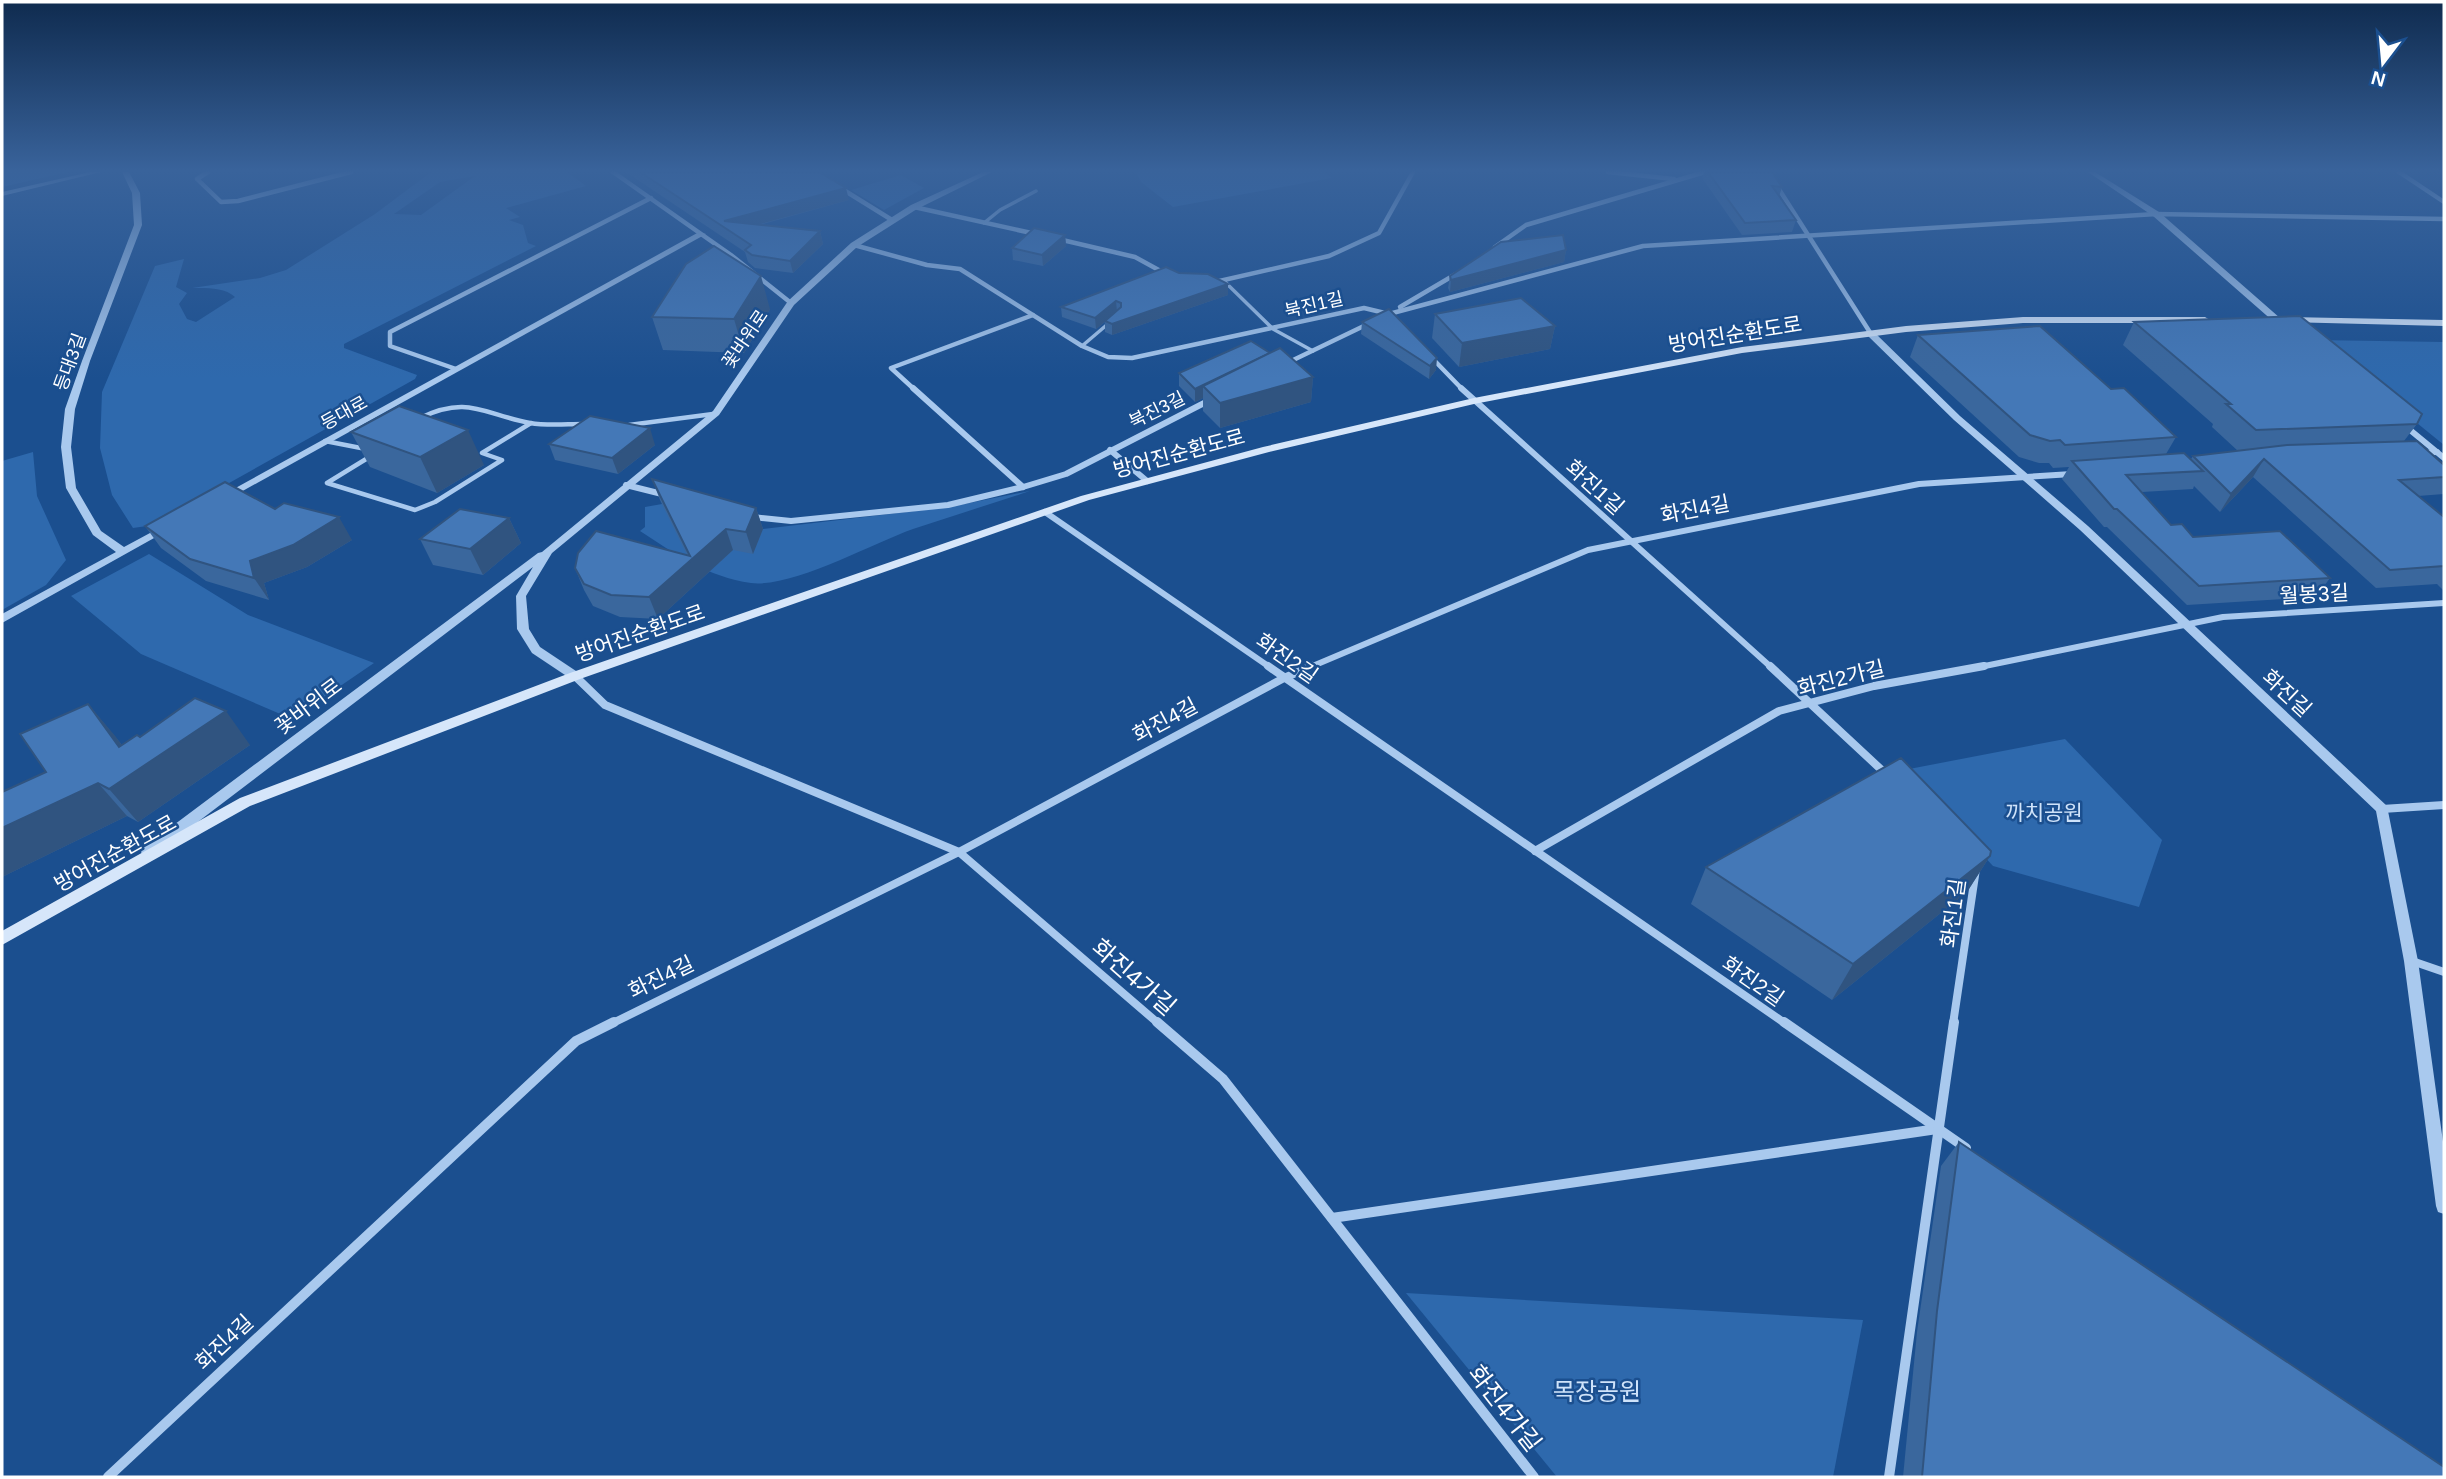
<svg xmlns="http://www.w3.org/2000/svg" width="2446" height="1479" font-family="Helvetica,'Noto Sans KR',sans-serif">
<rect width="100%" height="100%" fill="#1b4f8f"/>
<g fill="#2e69ad" fill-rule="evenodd">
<polygon points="2,172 68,172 2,187"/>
<path d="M 431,172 L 567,172 L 586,186 L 506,208 L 520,217 L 509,220 L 523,225 L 528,243 L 536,246 L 344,344 L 344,348 L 417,375 L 415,379 L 154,525 L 133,528 L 112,495 L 100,448 L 102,392 L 155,266 L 184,259 L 176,287 L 187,293 L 179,304 L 187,319 L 196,322 L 235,297 C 224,287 207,288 192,288 L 260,278 L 286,270 L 375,214 ZM 475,176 L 421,215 L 394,214 L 440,182 Z"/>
<polygon points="1136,172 1324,172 1332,178 1173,207 1141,182"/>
<polygon points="901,175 924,188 884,210 851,190"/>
<polygon points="2315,340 2444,342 2444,445"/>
<polygon points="33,452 37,496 66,560 46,585 2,610 2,461"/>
<path d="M 1030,491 C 991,504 952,516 913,529 C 871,544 792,588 751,583 C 708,577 675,554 640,531 L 645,527 L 645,507 L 662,504 L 763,529 L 949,507 Z"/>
<polygon points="149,554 248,615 374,663 292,719 141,654 71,596"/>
<polygon points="2065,739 2162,840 2139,907 1993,866 1904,770"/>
<polygon points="1406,1293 1863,1320 1833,1477 1557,1477"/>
</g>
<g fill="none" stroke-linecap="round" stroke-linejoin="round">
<g stroke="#a9c9ee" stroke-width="3.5">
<polyline points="984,223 1000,210 1036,191"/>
<polyline points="1224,281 1273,329 1313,351"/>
<polyline points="1082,346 1109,323"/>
</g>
<g stroke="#a9c9ee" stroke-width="4.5">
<path d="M 420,418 C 468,395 483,414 530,423 C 547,426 566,424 584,424"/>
<polyline points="629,425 713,414"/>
<polyline points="325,441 366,449"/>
<polyline points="371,456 327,483 415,510 435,502 502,460 482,453 531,423"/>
</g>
<g stroke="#a9c9ee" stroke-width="4.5">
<polyline points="208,172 197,179 221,202 238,201 351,172"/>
<polyline points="613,172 731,255 791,303"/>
<polyline points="1608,172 1674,179"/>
<polyline points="1768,172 1871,334"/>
<polyline points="2399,172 2444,202"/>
<polyline points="842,189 892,220"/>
<polyline points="914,207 1036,234"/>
<polyline points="1058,239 1135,257 1166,274"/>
<polyline points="854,245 927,265 960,269 1082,346 1108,357 1132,358 1364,308 1389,314 1643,246 2156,214 2444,219"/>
<polyline points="1495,247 1526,225 1705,172"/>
<polyline points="1215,282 1329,256 1379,233 1413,172"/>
<polyline points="1400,307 1456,274"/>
<polyline points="1431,357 1463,390"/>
<polyline points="1287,363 1368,324"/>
<polyline points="456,369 390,346 390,332 651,198"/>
<polyline points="915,390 891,368 1033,315"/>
</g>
<g stroke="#a9c9ee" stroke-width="6">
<polyline points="913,388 1023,487"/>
<polyline points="1461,388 1772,668"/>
<polyline points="2404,425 2444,458"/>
<polyline points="1110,450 1147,481"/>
<polyline points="2423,453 2437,452"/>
<polyline points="626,485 666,495"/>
<polyline points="1045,512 1271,668"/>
<polyline points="752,517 791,521 948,505 1023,487 1066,474 1210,400"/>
<polyline points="1308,668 1588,550 1919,484 2072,474"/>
<polyline points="1975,668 2223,617 2444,603"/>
</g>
<g stroke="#a9c9ee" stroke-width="8">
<polyline points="1268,666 1786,1024"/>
<polyline points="1770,666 1887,775"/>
<polyline points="575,676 605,705 959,852 1159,1024"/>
<polyline points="2382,809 2444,805"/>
<polyline points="1535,851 1779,711 1874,686 1984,666"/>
<polyline points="2412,961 2444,972"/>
<polyline points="611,1024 959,852 1284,678 1312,666"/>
<polyline points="1953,1024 1976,869"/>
</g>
<g stroke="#a9c9ee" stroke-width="10">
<polyline points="1157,1022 1223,1079 1534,1477"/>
<polyline points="1784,1022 1966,1148"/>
<polyline points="1332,1218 1937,1129"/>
<polyline points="108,1477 576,1041 614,1022"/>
<polyline points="1889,1477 1954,1022"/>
</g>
<g fill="#a9c9ee" fill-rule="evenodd">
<polygon points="90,172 101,172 2,196 2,192"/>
<polygon points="122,172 129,172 140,193 142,225 90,361 75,409 71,447 76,488 101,531 124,547 163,526 167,525 172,528 2,623 2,614 116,552 93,535 66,488 61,447 65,409 82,361 134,225 132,193"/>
<polygon points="983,172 992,172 917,209 857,247 794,305 719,415 552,553 526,596 529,629 540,647 579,673 581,676 579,679 571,679 532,653 517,629 516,596 533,567 153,856 143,856 141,852 143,848 538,553 542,552 713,411 788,301 851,243 911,205"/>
<polygon points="2088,172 2095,172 2159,212 2280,318 2280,322 2274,322 2153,216"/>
<polygon points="699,232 706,234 230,498 222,498 221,496"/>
<polygon points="1868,332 1874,332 1960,416 2088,526 2387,806 2418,961 2444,1149 2444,1214 2438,1212 2436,1206 2404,961 2376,811 2080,530 1954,420 1868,336"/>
</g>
<g fill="#d6e6fa" fill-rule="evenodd">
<polygon points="2023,317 2205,317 2210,320 2205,323 2023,323 1906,332 1742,353 1474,404 1269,452 1089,500 580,679 250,806 2,945 2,931 240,798 570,673 1081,496 1263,447 1474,398 1742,347 1906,326"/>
<polygon points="2288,317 2444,320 2444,326 2285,322 2283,320"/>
</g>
</g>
<g fill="#3a679d">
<polygon points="626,172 819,172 849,200 759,225 820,231 823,244 793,273 755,268 748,262 745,252"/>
<polygon points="1704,172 1772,172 1782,187 1779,197 1796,220 1792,232 1742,235 1702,178"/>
<polygon points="1065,235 1066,246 1043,266 1013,260 1012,248"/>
<polygon points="1566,250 1564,262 1450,292 1448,288 1450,276"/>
<polygon points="1179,273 1228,284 1228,295 1112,335 1105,332 1105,322 1096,329 1062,317 1061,307"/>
<polygon points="770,309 744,353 663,350 652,317"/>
<polygon points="1389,309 1436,370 1429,379 1361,334 1362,322"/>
<polygon points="1435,314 1555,326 1550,349 1459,367 1432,338"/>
<polygon points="2134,322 2417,424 2404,441 2444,465 2444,494 2418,496 2444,517 2444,591 2437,584 2376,588 2253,477 2220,512 2194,486 2193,489 2142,492 2171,525 2193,537 2330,578 2316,597 2187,605 2107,527 2104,527 2062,479 2069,467 2053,468 2049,463 2039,463 2019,457 1910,357 1918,335 2111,389 2176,437 2166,454 2191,459 2193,456 2238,451 2212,427 2213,424 2123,345"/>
<polygon points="1179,373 1313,377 1311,402 1220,428 1203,411 1203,398 1195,402 1179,386"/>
<polygon points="351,432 484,465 437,493 370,467"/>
<polygon points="549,444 655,445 618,474 555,460"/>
<polygon points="652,479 756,508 763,529 753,554 733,550 658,619 620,617 593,606 584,590 575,568 687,555 660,500"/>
<polygon points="275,509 352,540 307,567 264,583 269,600 206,581 161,548 145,526"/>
<polygon points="509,518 521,543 483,575 433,565 420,539"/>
<polygon points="88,704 122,745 140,737 250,745 138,822 127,816 2,877 2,792 46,772"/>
<polygon points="1990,856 1967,892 1832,1000 1691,904 1706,867"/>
<polygon points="1959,1142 2444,1477 1903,1477 1917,1332 1941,1166"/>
</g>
<g fill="#305480">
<polygon points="846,188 849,200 731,232 724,221"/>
<polygon points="820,231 823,244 793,273 790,261"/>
<polygon points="1065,235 1066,246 1043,266 1042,255"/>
<polygon points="1566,250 1564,262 1450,292 1451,280"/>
<polygon points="761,276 770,309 744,353 734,319"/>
<polygon points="1228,284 1228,295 1112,335 1112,324"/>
<polygon points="1116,301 1117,312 1096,329 1095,318"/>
<polygon points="1555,326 1550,349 1459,367 1462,343"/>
<polygon points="1271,353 1203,386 1203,398 1195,402 1195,389"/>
<polygon points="1437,358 1436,370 1429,379 1430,366"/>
<polygon points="1313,377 1311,402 1220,428 1220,403"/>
<polygon points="650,428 655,445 618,474 612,458"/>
<polygon points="468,430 484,465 437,493 420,457"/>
<polygon points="2264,459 2253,477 2220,512 2231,494"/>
<polygon points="756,508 763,529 753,554 746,532"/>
<polygon points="339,517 352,540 307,567 264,583 269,600 254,578 250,561"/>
<polygon points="509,518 521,543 483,575 470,549"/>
<polygon points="726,529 733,550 658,619 649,597"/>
<polygon points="88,704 116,737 139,769 226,711 250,745 138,822 109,789 119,747"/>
<polygon points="98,783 127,816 2,877 2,828"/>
<polygon points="1990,856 1967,892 1832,1000 1853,964"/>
</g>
<g fill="#4478b7" stroke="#305480" stroke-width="2">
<polygon points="640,172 819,172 846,188 724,221 820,231 790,261 752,255 745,250 751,245"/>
<polygon points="1708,172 1772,172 1782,187 1772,186 1796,220 1745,223"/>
<polygon points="1034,228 1065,235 1042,255 1012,248"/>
<polygon points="1563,235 1566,250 1451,280 1450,276 1501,242"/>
<polygon points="714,246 761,276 734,319 652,317 686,264"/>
<polygon points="1166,267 1179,273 1208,274 1228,284 1112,324 1105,321 1121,307 1121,303 1116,301 1095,318 1061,307"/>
<polygon points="1521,298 1555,326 1462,343 1435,314"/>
<polygon points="1389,309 1437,358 1430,366 1362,322"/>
<polygon points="2300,316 2422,414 2417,424 2256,430 2226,404 2231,404 2134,322"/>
<polygon points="2040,326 2111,389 2124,388 2176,437 2065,445 2060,440 2050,441 2030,435 1918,335"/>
<polygon points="1251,341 1270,353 1195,389 1179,373"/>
<polygon points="1280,348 1313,377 1220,403 1203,386"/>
<polygon points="399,406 468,430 420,457 351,432"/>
<polygon points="590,416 650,428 612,458 549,444"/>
<polygon points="2417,441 2444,465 2444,477 2399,480 2444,517 2444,566 2390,570 2264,459 2231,494 2193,456 2287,445"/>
<polygon points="2184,453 2203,471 2126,475 2171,525 2182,524 2193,537 2280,531 2330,578 2199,586 2117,509 2114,509 2072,461"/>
<polygon points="652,479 756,508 746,532 726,529 649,597 611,595 584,584 575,568 578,553 596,531 690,556"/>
<polygon points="225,482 275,509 284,503 339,517 293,545 250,561 254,578 190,559 145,526"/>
<polygon points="460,509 509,518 470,549 420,539"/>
<polygon points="195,698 226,711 109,789 98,783 2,828 2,792 46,772 20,734 88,704 119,747 137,735 140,737"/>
<polygon points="1901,758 1991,851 1990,856 1853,964 1706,867"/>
<polygon points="1959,1142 2444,1467 2444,1477 1922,1477 1937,1311"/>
</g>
<linearGradient id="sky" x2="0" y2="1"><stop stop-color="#0f2b4f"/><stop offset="0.45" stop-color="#39639b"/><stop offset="1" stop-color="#39639b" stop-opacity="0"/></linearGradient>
<rect width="2446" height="379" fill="url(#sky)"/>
<g text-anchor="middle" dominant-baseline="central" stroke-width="5" stroke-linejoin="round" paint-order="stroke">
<g font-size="18" fill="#fff" stroke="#1b4f8f">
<text transform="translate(1314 305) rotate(-13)">북진1길</text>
<text transform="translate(745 339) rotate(-56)">꽃바위로</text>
<text transform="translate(70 362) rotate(-70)">등대3길</text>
<text transform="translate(1157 410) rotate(-26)">북진3길</text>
<text transform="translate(344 413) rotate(-29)">등대로</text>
</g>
<g font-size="21" fill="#fff" stroke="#1b4f8f">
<text transform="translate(1735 334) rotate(-9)">방어진순환도로</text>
<text transform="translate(1179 453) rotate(-15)">방어진순환도로</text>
<text transform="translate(1595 487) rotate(42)">화진1길</text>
<text transform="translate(1695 509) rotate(-11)">화진4길</text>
<text transform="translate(2314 594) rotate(-3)">월봉3길</text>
<text transform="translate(640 633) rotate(-19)">방어진순환도로</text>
<text transform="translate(1287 658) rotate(35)">화진2길</text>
<text transform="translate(1841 678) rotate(-14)">화진2가길</text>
<text transform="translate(2287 693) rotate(43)">화진길</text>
<text transform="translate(308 706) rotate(-37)">꽃바위로</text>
<text transform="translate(1165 720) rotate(-28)">화진4길</text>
<text transform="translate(115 853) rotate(-29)">방어진순환도로</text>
<text transform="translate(1953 913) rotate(-82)">화진1길</text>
<text transform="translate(661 977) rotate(-26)">화진4길</text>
<text transform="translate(1753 981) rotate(35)">화진2길</text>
<text transform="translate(224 1342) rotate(-43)">화진4길</text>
</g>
<g font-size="21" fill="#cfe3fa" stroke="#1b4f8f">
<text x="2044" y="812">까치공원</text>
</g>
<g font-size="24" fill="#fff" stroke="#1b4f8f">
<text transform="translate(1134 977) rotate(41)">화진4가길</text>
<text transform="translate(1505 1408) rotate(52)">화진4가길</text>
</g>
<g font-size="24" fill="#cfe3fa" stroke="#1b4f8f">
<text x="1597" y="1391">목장공원</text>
</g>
</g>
<rect width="2446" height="1479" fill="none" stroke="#ffffff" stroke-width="7"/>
<g transform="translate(2383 63) rotate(196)" stroke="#1b4f8f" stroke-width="5" paint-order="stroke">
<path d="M0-5L12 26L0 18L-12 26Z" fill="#ffffff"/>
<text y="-10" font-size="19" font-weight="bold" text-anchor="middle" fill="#ffffff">N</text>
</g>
</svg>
